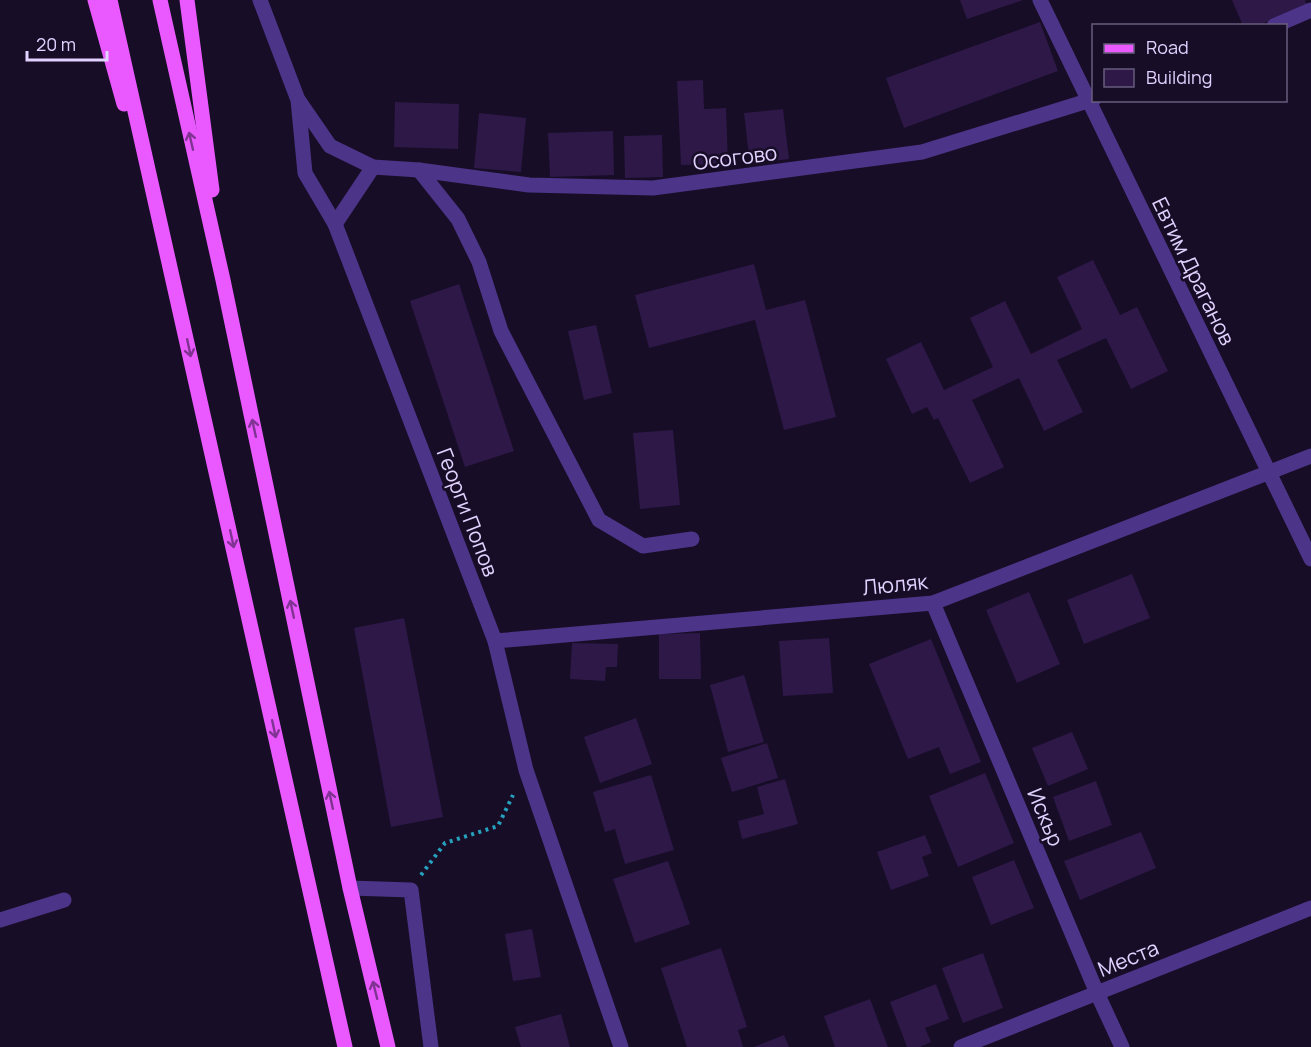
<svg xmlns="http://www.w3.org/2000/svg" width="1311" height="1047" font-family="Manrope,sans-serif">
<rect width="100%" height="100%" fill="#170d26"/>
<g fill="#2d1848">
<polygon points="960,0 1023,0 967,19"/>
<polygon points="1232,0 1305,0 1307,5 1257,26 1243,26"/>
<polygon points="1040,22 1058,71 904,128 886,78"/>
<polygon points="703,80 704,109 726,108 728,164 681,165 677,81"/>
<polygon points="395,102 459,104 458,149 394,147"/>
<polygon points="783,109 789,159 750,164 744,113"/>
<polygon points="479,113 526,118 521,172 474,168"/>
<polygon points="613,131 614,175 550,177 548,133"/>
<polygon points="662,135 663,177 625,178 624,136"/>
<polygon points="1093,260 1120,315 1137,307 1168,371 1131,389 1106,338 1057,360 1083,412 1044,431 1019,378 972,400 1004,467 970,483 938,418 934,420 927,407 912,414 886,359 921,342 944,390 993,367 970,318 1005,301 1031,354 1082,329 1057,277"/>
<polygon points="754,264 766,310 805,300 836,417 784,430 755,320 649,348 635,295"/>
<polygon points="459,284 514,451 465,467 410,301"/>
<polygon points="596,325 612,393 584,400 568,331"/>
<polygon points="673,430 680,505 640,509 633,433"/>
<polygon points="1132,574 1150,618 1084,644 1067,600"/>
<polygon points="1029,592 1060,664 1017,683 986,610"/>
<polygon points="404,618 443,817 391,827 354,628"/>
<polygon points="700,633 701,679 659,679 659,634"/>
<polygon points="829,638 833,693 783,696 779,641"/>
<polygon points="931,639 981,762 950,774 939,747 908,759 869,664"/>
<polygon points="572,643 618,644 617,667 606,667 605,681 570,679"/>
<polygon points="744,675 764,742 728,752 710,685"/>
<polygon points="636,718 652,764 600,783 584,737"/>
<polygon points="1072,732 1088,769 1048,786 1032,748"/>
<polygon points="767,743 778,778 732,792 721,758"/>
<polygon points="985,773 1014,843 958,867 929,796"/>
<polygon points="651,775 674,850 625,864 615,829 605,832 593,792"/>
<polygon points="785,779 798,824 742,839 738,821 764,814 757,787"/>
<polygon points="1096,781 1112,825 1069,841 1053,797"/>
<polygon points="1141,832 1156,868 1080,900 1064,861"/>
<polygon points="925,835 932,853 922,857 929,876 891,890 877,852"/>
<polygon points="1014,860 1034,908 991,925 972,877"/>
<polygon points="668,861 690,924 635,943 613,879"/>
<polygon points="532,929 541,977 513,981 505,934"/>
<polygon points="721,948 747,1027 738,1030 743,1047 687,1047 661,968"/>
<polygon points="983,953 1003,1008 963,1023 942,968"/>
<polygon points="936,984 949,1019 925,1028 931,1042 920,1047 907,1047 890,1002"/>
<polygon points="870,999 888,1047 835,1047 824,1016"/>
<polygon points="561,1014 570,1047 521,1047 515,1027"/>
<polygon points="784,1035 789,1047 754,1047"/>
</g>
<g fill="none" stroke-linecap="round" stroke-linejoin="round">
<polyline stroke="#26a2bf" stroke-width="4" stroke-dasharray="3 4.5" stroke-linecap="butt" points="421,875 445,843 498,826 513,795"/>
<g stroke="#4c3488" stroke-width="15">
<polyline points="419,170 458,219 479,262 501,331 599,520 643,546 692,539"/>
<polyline points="350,888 411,890 431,1047"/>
<polyline points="0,920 64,900"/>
</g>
<g stroke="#4c3488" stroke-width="15">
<polyline points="260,0 298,100 305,173 335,224 495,641 526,770 621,1047"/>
<polyline points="1040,0 1311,559"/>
<polyline points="1274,26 1311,10"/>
<polyline points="299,101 330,146 373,167 419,170 529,185 653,188 922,152 1094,99"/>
<polyline points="335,224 373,167"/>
<polyline points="933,603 1097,993 1122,1047"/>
<polyline points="495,641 933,603 1311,456"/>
<polyline points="961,1047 1311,908"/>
</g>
<g stroke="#ea59ff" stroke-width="15">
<polyline points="95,0 124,104"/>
<polyline points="110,0 345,1047"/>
<polyline points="160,0 223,280 350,888 388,1047"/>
<polyline points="187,0 212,190"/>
</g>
</g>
<defs><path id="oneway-shaft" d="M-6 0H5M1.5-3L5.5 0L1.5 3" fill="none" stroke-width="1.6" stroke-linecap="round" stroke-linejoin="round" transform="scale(1.5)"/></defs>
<g stroke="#803392">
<use href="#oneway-shaft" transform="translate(191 141) rotate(-103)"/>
<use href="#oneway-shaft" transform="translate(189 348) rotate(78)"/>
<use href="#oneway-shaft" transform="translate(254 428) rotate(-102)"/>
<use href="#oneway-shaft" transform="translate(232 539) rotate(78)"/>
<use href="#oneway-shaft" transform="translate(292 609) rotate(-102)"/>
<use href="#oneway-shaft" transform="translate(274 729) rotate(78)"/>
<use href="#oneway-shaft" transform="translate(331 800) rotate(-102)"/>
<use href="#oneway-shaft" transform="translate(375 990) rotate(-104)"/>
</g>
<g text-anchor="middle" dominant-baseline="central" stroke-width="5" stroke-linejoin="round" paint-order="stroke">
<g font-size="21" fill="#e2d2ff" stroke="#170d26">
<text transform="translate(735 157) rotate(-7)">Осогово</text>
<text transform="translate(1194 271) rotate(64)">Евтим Драганов</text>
<text transform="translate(468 512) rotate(69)">Георги Попов</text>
<text transform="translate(895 584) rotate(-6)">Люляк</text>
<text transform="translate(1046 817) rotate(67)">Искър</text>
<text transform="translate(1128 958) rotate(-22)">Места</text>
</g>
</g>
<rect x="1092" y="24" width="195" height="78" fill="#170d26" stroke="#685c7d" stroke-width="1.5"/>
<rect x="1104" y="44" width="30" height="9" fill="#ea59ff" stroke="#685c7d" stroke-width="1.5"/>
<text x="1146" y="54" font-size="18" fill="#e2d2ff">Road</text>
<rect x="1104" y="69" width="30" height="18" fill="#2d1848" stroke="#685c7d" stroke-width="1.5"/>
<text x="1146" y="84" font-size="18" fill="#e2d2ff">Building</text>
<path d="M27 51v9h80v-9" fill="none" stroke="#e2d2ff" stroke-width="3"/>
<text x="36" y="51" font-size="18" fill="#e2d2ff" stroke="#170d26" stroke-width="4.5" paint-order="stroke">20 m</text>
</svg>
